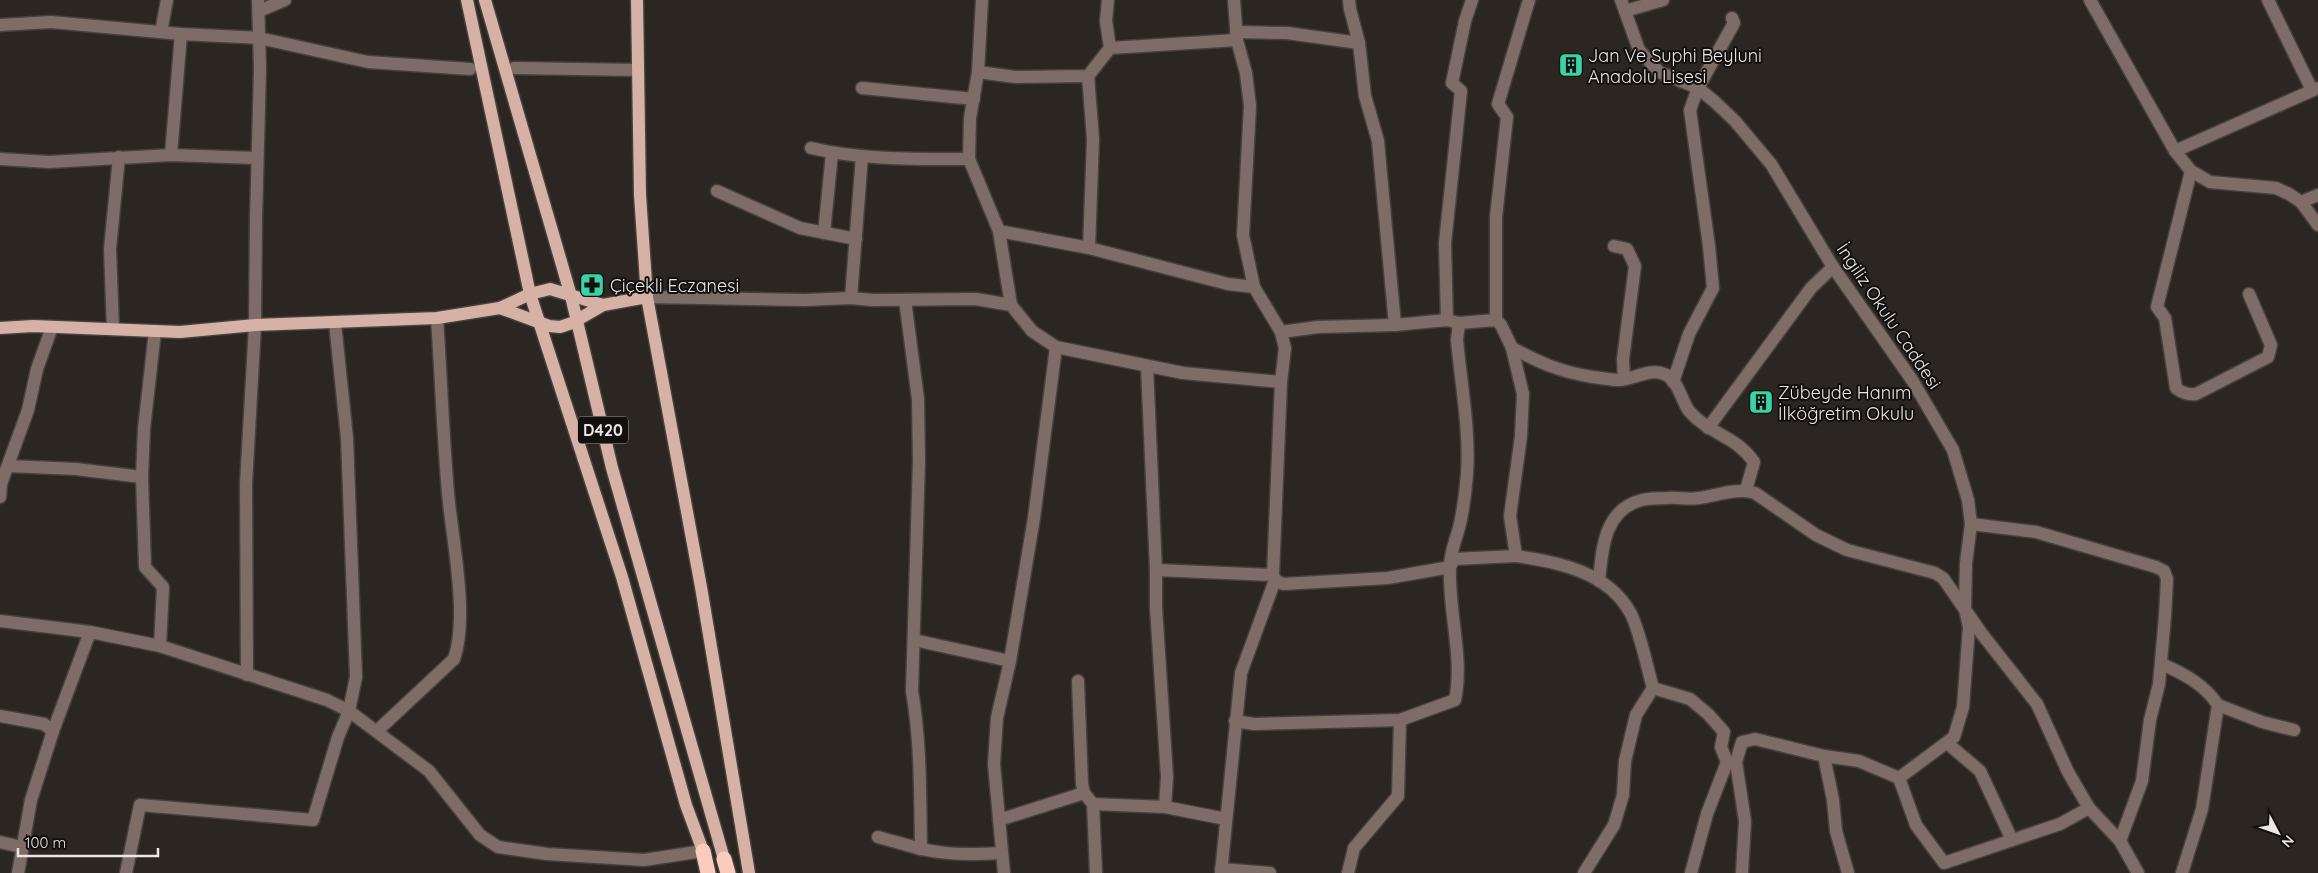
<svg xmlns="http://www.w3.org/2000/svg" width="2318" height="873" font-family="Quicksand,sans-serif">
<rect width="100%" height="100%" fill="#2b2622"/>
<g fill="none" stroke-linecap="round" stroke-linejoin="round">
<defs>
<g id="minor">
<polyline points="982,0 978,72 970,118 969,159 999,231 1011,305"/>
<polyline points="1349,0 1350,9 1359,43 1365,96 1378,141 1395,325"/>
<polyline points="1621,0 1639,50 1659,72 1698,88 1715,102 1735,121 1771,164 1833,267 1912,380 1953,450 1968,500 1971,524 1966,563 1965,609 1969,627 1963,707 1954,737 1899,778 1859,761 1824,756 1755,739 1742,742 1736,762"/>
<polyline points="2090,0 2175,151 2191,171 2210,182 2276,188 2289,194 2301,202 2318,225"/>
<polyline points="2268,0 2312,90"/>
<polyline points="259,11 285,0"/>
<polyline points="1625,11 1663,0"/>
<polyline points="0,25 51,22 181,34 259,38 368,62 470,69"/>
<polyline points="161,32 167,0"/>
<polyline points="1236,32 1287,33 1359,43"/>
<polyline points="1110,48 1237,40"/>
<polyline points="514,68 638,70"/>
<polyline points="978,72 1015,77 1088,76 1110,48 1106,21 1108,0"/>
<polyline points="1088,76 1093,139 1089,248"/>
<polyline points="862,88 974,99"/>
<path d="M 811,148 C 862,160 917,159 969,159"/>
<polyline points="2175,151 2318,88"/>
<polyline points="171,155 181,34"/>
<polyline points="0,159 49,162 171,155 257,158"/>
<path d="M 2191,171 L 2157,307 L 2165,318 L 2176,388 C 2182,393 2188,395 2196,394 L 2268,357 L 2271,345 L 2249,294"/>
<polyline points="717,191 800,228 856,239"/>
<polyline points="2301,202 2318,195"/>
<polyline points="999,231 1089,248 1228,284 1254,287"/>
<polyline points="824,233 832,153"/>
<polyline points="1614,246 1627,249 1635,266 1623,359 1624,379"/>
<polyline points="647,297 805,300 851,298 872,300 976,299 1011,305 1032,331 1056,347 1183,373 1281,382"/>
<polyline points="851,298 862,156"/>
<path d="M 905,300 L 918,399 L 919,461 L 912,691 C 921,743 920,796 921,849 C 948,855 974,855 1001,853"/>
<polyline points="1447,320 1445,243 1461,91 1452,83 1465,21 1472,0"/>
<polyline points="1496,320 1496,217 1507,117 1498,104 1529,0"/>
<polyline points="113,329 110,249 119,157"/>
<polyline points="155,331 144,429 142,477 145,567 163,587 160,646"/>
<path d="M 1281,332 L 1318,327 L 1395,325 L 1447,320 L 1459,323 L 1496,320 L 1501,325 L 1512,348 L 1523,394 L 1521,436 L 1510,516 L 1516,556 C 1558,562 1609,572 1631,614 C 1640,632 1647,667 1653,688 L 1690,699 L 1708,714 L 1724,732 L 1721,747 L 1727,762 L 1736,762 L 1745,821 L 1742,873"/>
<path d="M 1512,348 C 1541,363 1560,372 1593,377 C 1602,378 1611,380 1620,380 C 1634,379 1650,368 1664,374 C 1678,379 1681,400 1689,411 C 1710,435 1735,435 1754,462 L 1746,490"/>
<polyline points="1147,366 1156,570 1156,607 1167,777 1165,807"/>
<polyline points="1673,382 1689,334 1713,288 1709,246 1690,110 1698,88 1734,23 1732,18"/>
<polyline points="1708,428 1811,288 1833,267"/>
<polyline points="8,466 76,469 142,477"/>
<polyline points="0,497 1,484 28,410 37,369 52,327"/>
<polyline points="1971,524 2036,532 2156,567 2164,571 2167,579 2165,616 2159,684 2150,720 2142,781 2120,841"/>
<polyline points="1156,570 1273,575"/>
<polyline points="1275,580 1283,584 1388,578 1450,567 1454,559 1516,556"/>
<path d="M 1599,581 C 1602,550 1604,509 1642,500 C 1650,498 1660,498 1668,498 C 1678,497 1689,500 1699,498 C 1715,496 1739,487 1755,493 L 1816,535 L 1847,550 L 1935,573 L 1943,578 L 1982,634 L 2037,704 L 2068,772 L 2089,808 L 2120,841 L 2138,873"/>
<polyline points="0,621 90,632 160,646 327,700 349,711 429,771 480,835 498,847 547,854 644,860 703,851"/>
<polyline points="914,640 1010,661"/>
<path d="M 2162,664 C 2184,674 2204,684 2218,705 L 2202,809 L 2182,873"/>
<polyline points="247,675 246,484 255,325 256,219 260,69 258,0"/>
<polyline points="1078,681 1082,784 1084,793 1093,804 1165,807 1226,819"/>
<polyline points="2218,705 2262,722 2294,730"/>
<polyline points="0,716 44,724 53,731 31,800 18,873"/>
<path d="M 1235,721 L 1254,724 L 1400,720 L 1455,700 C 1464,658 1448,611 1450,567 C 1450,550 1458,536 1461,519 C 1464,504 1466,488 1467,474 C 1470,430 1461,384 1457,340 L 1459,323"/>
<polyline points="53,731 90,632"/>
<path d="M 377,731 L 454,659 C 469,616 452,539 448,493 C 443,435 441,376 437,318"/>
<polyline points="1947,743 1980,771 2012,840"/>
<polyline points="1824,756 1833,800 1836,831 1848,873"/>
<polyline points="1899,778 1916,825 1944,863 2060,824 2089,808"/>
<polyline points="1093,804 1096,873"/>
<polyline points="999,820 1084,793"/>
<polyline points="878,837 921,849"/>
<polyline points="0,842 22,847"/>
<polyline points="1221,869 1270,873"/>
<polyline points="126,873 140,805 313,820 338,737 349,711 356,677 347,438 335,323"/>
<polyline points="1004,873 994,764 997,718 1010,661 1034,518 1056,347"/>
<polyline points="1221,873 1241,673 1275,580 1273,575 1281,382 1285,348 1281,332 1254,287 1243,235 1250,106 1246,73 1237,40 1234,0"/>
<polyline points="1348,873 1354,848 1398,796 1400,720"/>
<polyline points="1584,873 1614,825 1623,795 1625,761 1636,715 1653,688"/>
<polyline points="1691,873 1707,814 1727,762"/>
</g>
<g id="major">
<polyline points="467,0 530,294 622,577 686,805 703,851"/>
<polyline points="485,0 571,296 612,468 724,859"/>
<polyline points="637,0 640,195 647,297 701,587 749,873"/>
<polyline points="500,308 549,326 560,327 572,323 603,305 647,297"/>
<polyline points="0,328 33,326 180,332 255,325 437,318 500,308 530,294 550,289 603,305"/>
</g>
<g id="highway">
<polyline points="703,851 708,873"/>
<polyline points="724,859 728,873"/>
</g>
</defs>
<use href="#minor" stroke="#46413d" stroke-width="15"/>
<use href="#major" stroke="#46413d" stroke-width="15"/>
<use href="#highway" stroke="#46413d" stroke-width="18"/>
<use href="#minor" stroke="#7e6c66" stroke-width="12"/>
<use href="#major" stroke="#d6b1a5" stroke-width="12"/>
<use href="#highway" stroke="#f9ccbd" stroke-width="15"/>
</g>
<defs>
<symbol id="building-square" viewBox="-11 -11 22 22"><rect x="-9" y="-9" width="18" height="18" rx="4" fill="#39d4a5" stroke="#12100e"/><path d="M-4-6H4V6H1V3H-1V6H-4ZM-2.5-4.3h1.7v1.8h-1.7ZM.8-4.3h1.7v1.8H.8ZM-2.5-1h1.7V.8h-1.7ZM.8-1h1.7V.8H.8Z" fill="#111"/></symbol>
<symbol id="pharmacy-square" viewBox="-11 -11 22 22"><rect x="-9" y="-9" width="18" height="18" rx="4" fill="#39d4a5" stroke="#12100e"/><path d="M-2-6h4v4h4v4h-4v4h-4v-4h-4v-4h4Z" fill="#111"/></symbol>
</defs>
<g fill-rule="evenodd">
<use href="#building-square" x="1557" y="51" width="28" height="28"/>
<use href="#pharmacy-square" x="578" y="271" width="28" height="28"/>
<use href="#building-square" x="1747" y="388" width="28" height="28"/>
</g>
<g text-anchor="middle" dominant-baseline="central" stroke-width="4" stroke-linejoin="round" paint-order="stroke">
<rect fill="#12100e" stroke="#aaa6a4" stroke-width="1" x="578" y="416.5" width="50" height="27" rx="4"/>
<g font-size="16" font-weight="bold" fill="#ebe7e5">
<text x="603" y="430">D420</text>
</g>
<g font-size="18" fill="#ebe7e5" stroke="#12100e" text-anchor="start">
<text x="1588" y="55">Jan Ve Suphi Beyluni<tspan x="1588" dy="21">Anadolu Lisesi</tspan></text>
<text x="610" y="285">Çiçekli Eczanesi</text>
<text x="1778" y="392">Zübeyde Hanım<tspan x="1778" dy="21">İlköğretim Okulu</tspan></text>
</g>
<g font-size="18" fill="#ebe7e5" stroke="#12100e">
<text transform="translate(1889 316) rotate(56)">İngiliz Okulu Caddesi</text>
</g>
</g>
<g transform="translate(2278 833) rotate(131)" stroke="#12100e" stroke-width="4" paint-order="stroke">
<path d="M0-4L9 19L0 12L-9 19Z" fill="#ebe7e5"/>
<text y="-8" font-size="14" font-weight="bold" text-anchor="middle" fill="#ebe7e5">N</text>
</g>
<path d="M18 848v8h140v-8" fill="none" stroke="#ebe7e5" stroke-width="2.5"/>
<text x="25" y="848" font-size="15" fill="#ebe7e5" stroke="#12100e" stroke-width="4" paint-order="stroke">100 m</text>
</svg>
